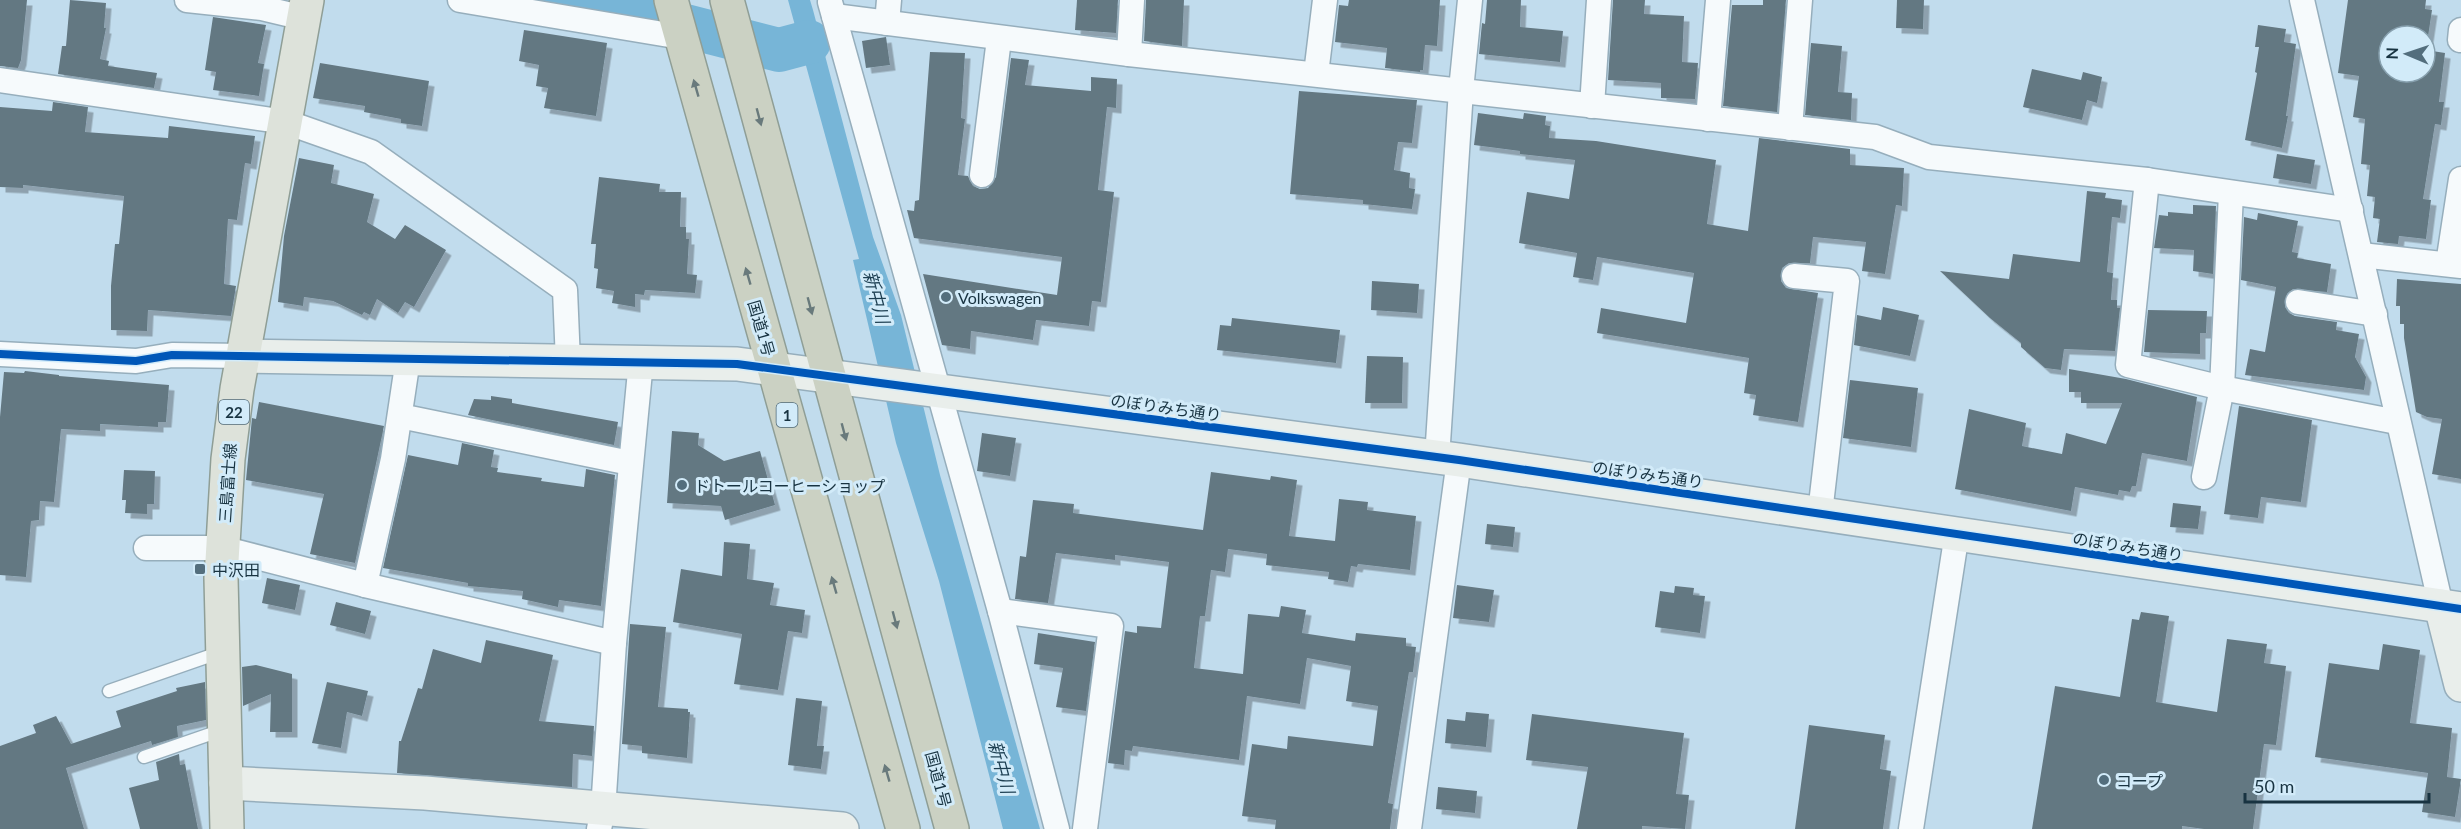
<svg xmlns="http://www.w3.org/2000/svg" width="2461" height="829" font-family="Lato,'Noto Sans JP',sans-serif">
<defs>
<filter id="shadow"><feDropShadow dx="5.5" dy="5.5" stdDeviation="0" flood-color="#0004"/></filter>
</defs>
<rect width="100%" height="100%" fill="#c1dced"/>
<polygon fill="#77b5d7" points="788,0 810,0 813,10 873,237 901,315 940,475 1040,829 1003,829 939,581 896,443 853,260 859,259"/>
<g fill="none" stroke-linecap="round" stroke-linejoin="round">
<polyline stroke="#77b5d7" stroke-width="44" points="530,0 548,4 635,13 779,50 809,42"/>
</g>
<g fill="#647882" fill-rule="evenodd" filter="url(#shadow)">
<polygon points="0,0 27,0 21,60 18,68 0,66"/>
<polygon points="70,0 106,3 104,28 106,28 100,59 109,61 108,66 157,73 154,88 58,74 62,46 66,46"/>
<polygon points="1077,0 1118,0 1116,33 1075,30"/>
<polygon points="1146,0 1184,0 1182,46 1144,41"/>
<polygon points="1349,0 1440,0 1437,46 1425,45 1423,70 1420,70 1420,72 1385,68 1387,48 1335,42 1339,5 1348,6"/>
<polygon points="1487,0 1521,0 1520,27 1563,31 1560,62 1479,54 1482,23 1485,24"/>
<polygon points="1613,0 1645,0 1644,14 1684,16 1682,62 1698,63 1695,99 1661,98 1661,83 1608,80"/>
<polygon points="1763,0 1786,0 1777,112 1723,106 1732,5 1763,5"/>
<polygon points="1897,0 1924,0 1923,29 1896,28"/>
<path d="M 2348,0 L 2426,0 L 2425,9 L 2432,10 L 2426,50 L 2445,53 L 2439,102 L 2444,102 L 2441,125 L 2435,124 L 2423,199 L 2431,200 L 2426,239 L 2399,236 L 2398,244 L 2377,242 L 2380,219 L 2373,218 L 2375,197 L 2367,196 L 2370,165 L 2361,164 L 2365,119 L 2353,117 L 2359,76 L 2338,73 ZM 2389,36 L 2425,36 L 2425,72 L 2389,72 Z"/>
<polygon points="213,17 266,25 258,63 264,64 259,96 213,90 216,72 205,70"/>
<polygon points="2258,25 2286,29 2284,42 2296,44 2286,116 2288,116 2282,148 2245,140 2257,73 2255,72 2259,47 2255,47"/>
<polygon points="524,30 607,43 596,116 544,108 548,88 536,86 539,65 519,61"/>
<polygon points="886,37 890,65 866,68 862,41"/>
<polygon points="1811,43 1842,46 1838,92 1852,93 1851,120 1805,115"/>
<polygon points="930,52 965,53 961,118 965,119 958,175 968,176 973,186 980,189 988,188 996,177 1011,58 1029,60 1025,85 1091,91 1091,77 1117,79 1116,108 1107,107 1098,190 1114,192 1101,302 1092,301 1089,326 1036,320 1033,340 971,331 970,349 942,345 923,274 1057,295 1062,257 914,238 907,210 914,211 915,201 919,200"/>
<polygon points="320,63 429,81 422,126 401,123 401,119 364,112 365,106 313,98"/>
<polygon points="2032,69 2081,80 2083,72 2102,77 2097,103 2087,100 2082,120 2023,107"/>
<polygon points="1299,91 1417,100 1412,143 1398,142 1394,170 1410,173 1409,188 1415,189 1412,209 1363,204 1363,200 1290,194"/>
<polygon points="53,102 88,107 85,132 168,138 169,126 255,136 251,164 245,163 237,220 228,219 224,284 236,286 231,316 148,310 147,331 111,330 111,286 115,244 119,244 124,196 23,185 23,188 0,187 0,107 52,111"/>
<polygon points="1478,113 1523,119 1524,113 1546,116 1545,125 1550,126 1549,138 1596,141 1716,160 1707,224 1748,231 1759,138 1850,149 1850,165 1904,168 1902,206 1896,205 1885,274 1862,271 1866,242 1813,237 1810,263 1789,263 1782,268 1781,281 1786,288 1818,293 1798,422 1753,415 1756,395 1744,393 1749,358 1597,333 1601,308 1686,323 1694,273 1597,257 1593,280 1573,277 1577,253 1519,243 1527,192 1569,199 1575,160 1520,154 1520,151 1474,145"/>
<polygon points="2277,154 2315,160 2311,184 2273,178"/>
<polygon points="299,158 334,165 331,183 374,194 367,222 395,239 405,225 446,250 414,307 405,302 398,313 377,299 370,315 364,312 362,315 333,301 304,297 303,306 278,302 284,236"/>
<polygon points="599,177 660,184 659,192 681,192 680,227 686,227 686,239 689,239 687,274 697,275 695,293 645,290 644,295 635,294 635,307 612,303 614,291 596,288 598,269 594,268 596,244 591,244"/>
<polygon points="2087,191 2106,193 2105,198 2122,200 2120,218 2112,217 2107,272 2113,273 2111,300 2117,300 2117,308 2120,308 2115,351 2064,349 2061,370 2045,368 2021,347 2021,343 1990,318 1940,271 2009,279 2013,254 2080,262"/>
<polygon points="2193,205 2216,206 2213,274 2193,271 2194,250 2154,248 2159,215 2168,216 2168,212 2193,214"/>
<polygon points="2258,213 2298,221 2292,252 2298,253 2297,258 2331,264 2327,292 2293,289 2287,294 2285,307 2289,313 2295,316 2337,322 2336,330 2359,334 2355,357 2366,377 2364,390 2245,375 2250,349 2265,352 2276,287 2241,280 2244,217 2257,220"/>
<polygon points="2397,279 2461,284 2461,479 2432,474 2442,419 2427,417 2416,412 2404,338 2404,324 2400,324 2400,306 2396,306"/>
<polygon points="1372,281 1419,284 1417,313 1371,310"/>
<polygon points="1883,307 1919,315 1910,356 1854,345 1857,315 1881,320"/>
<polygon points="2148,310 2207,311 2206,333 2200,333 2200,354 2144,352"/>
<polygon points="1232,318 1340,330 1336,363 1217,350 1220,325 1231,326"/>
<polygon points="1367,356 1403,357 1402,403 1365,403"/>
<polygon points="2069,369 2126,379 2197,397 2187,461 2142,453 2136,486 2132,486 2130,492 2119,490 2118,495 2075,487 2071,511 1955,489 1969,409 2026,423 2022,446 2062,454 2066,433 2106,444 2122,403 2081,403 2081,392 2069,392"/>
<polygon points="25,371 59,375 59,376 169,385 166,422 158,422 158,427 100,424 100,431 61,429 54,502 40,501 39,520 31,521 26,577 0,575 0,417 4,372 24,373"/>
<polygon points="1850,380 1918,388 1911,447 1843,438"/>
<polygon points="491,396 512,399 512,403 618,422 614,445 468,415 474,399 491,400"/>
<polygon points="259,402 384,426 355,563 310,554 324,494 246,480 252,418 256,419"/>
<polygon points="2239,406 2312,420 2301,502 2261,497 2258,518 2224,514"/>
<polygon points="672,431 699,433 698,445 724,461 760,451 775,505 725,520 721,506 667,503"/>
<polygon points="982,433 1016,438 1010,476 977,471"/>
<polygon points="462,443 494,450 491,467 498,468 497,472 542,478 541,481 584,487 586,469 615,475 601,606 559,600 558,607 522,599 523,591 468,586 468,583 383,568 408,455 458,465"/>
<polygon points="124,470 155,471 154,504 147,504 147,514 125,513 126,500 122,500"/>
<polygon points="1211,472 1270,480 1271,476 1297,480 1289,536 1335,541 1339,499 1368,502 1367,510 1416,516 1410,570 1358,564 1357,567 1351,566 1348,582 1328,579 1329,572 1266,565 1267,554 1228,549 1225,572 1211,570 1205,616 1200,616 1194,668 1243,674 1248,614 1279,617 1281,606 1306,610 1302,633 1355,641 1356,633 1406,638 1406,646 1416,647 1413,672 1409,672 1388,803 1393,804 1390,829 1275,829 1276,820 1242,816 1252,744 1287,749 1288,736 1373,746 1378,706 1346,701 1351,666 1307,658 1300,704 1247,696 1239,760 1133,746 1132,751 1125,750 1124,765 1108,763 1125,631 1137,633 1137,626 1161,628 1169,562 1115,555 1115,560 1056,553 1048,603 1015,599 1020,556 1026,557 1033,500 1074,504 1073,513 1203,530"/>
<polygon points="2173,503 2201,506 2198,529 2170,527"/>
<polygon points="1487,524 1515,527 1513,547 1485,544"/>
<polygon points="724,542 750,544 747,579 774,583 770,605 805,610 802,633 788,631 778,690 734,684 742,634 673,622 681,569 722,576"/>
<polygon points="267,578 300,585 295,610 262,603"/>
<polygon points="1457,585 1494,590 1489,622 1453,618"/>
<polygon points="1675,586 1694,588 1693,595 1705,596 1700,633 1655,627 1660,591 1674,593"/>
<polygon points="336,602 371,611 365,634 330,625"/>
<polygon points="2141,612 2169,616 2156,702 2217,712 2227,639 2267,644 2264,663 2286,666 2276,745 2264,744 2253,829 2204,829 2182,826 2182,829 2032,829 2055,686 2120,697 2132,619 2139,620"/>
<polygon points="630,624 666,627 658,707 688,709 688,712 690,712 687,758 642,753 642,746 622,744"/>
<polygon points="1038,633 1095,642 1086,711 1056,707 1063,668 1034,664"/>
<polygon points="486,640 553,655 539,721 594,726 592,756 573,754 572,787 397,773 399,741 401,741 418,688 422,689 433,649 481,663"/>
<polygon points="2383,644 2420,650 2410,723 2452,728 2447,777 2461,779 2455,817 2422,812 2428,773 2315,757 2329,663 2379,670"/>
<polygon points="256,665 292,674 292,732 270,732 271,694 243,706 242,667"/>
<polygon points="205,682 206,720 177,726 178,737 152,745 151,741 66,768 84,829 0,829 0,746 36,733 33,725 56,716 71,744 121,727 116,711 177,691 176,688"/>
<polygon points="327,682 368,691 362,716 347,712 341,748 312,743"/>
<polygon points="796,698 822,701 817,746 824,746 821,769 788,765"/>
<polygon points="1466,712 1489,714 1486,747 1445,743 1447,719 1465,721"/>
<polygon points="1532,714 1684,733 1676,794 1689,795 1685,829 1642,826 1642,829 1577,829 1588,767 1526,760"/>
<polygon points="1809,725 1885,735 1880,769 1891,771 1883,829 1795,829"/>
<polygon points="179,754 180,765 185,764 198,829 140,829 129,788 159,780 156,762"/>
<polygon points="1438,787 1477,791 1475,813 1436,809"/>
</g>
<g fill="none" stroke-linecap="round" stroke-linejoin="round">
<defs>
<g id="lane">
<polyline points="109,691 221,652"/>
<polyline points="144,757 222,730"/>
</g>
<g id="street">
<polyline points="187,0 262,8 304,18"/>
<polyline points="460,0 681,37"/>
<polyline points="2302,0 2441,606"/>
<polyline points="830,2 1000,611 1057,829"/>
<polyline points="834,16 1129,54 1875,137 1929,157 2147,180 2351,210"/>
<polyline points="887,23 889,0"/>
<polyline points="2460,40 2461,30"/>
<polyline points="1129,54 1132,0"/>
<polyline points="1316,74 1325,0"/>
<polyline points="0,80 286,122 371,152 565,290 568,362"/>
<polyline points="1592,106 1599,0"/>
<polyline points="1708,119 1718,0"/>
<polyline points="1790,128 1800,0"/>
<polyline points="982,175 999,39"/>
<polyline points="2147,180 2128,365 2222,388 2397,422"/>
<polyline points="2361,255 2461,266"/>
<polyline points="2448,264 2461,179"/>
<polyline points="1794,276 1847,281 1820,513"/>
<polyline points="2298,302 2375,314"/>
<polyline points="0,354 136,361 172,355 244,356"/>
<polyline points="400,416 630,463"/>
<polyline points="1437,458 1461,90 1470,0"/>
<polyline points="2204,477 2222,388 2231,193"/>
<polyline points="146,548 222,548 365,585 614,643"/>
<polyline points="365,585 393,459 408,359"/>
<polyline points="1000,611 1111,626 1085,829"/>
<polyline points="599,829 603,810 614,643 641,361"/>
<polyline points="1409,829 1459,460"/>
<polyline points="1911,829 1957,533"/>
</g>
<g id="secondary">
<polyline points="244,356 737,364 1459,460 2461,609"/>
<polyline points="2441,606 2461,685"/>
<polyline points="226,783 425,793 842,829"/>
</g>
<polyline id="primary" points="227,829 221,578 228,459 237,389 307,0"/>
<g id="highway">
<polyline points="671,0 903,829"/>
<polyline points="727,0 952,829"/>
</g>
</defs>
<use href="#lane" stroke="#96aebc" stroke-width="15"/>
<use href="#street" stroke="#96aebc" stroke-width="27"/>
<use href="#secondary" stroke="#96aebc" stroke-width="36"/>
<use href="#primary" stroke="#8f9e96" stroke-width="36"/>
<use href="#highway" stroke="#8f9e96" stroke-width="36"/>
<use href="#lane" stroke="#f6fafc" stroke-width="12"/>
<use href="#street" stroke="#f6fafc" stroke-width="24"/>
<use href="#secondary" stroke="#e9eeeb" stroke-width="33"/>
<use href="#primary" stroke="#dde2da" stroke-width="33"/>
<use href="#highway" stroke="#cbd1c3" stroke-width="33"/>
<defs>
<polyline id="cycleway" points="0,354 136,361 172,355 737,364 1459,460 2461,609"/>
</defs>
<use href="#cycleway" stroke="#d2ebf9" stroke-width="11"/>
<use href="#cycleway" stroke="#0057b8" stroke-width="8"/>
</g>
<defs><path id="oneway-solid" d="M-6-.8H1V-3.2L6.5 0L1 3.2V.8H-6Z" transform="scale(1.5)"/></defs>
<g fill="#697a7c">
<use href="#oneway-solid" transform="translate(696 88) rotate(-106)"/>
<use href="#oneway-solid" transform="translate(759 117) rotate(75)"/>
<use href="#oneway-solid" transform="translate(748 276) rotate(-106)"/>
<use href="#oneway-solid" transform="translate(810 306) rotate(75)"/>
<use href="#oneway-solid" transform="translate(844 432) rotate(75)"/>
<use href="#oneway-solid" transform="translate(834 585) rotate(-106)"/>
<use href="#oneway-solid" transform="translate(895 620) rotate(75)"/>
<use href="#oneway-solid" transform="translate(887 773) rotate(-106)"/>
</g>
<g fill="#536e7d" stroke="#d2ebf9" stroke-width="2">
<circle cx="946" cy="297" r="6"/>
<circle cx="682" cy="485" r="6"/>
<rect x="194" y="563" width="12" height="12" rx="3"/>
<circle cx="2104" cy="780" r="6"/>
</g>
<g text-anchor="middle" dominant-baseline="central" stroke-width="6" stroke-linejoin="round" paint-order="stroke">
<g fill="#d2ebf9" stroke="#506a78" stroke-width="1.5">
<rect x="219" y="400" width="30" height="24" rx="4.5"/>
<rect x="776.5" y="403" width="21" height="24" rx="4.5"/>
</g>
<g font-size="15" font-weight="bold" fill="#183341">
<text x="234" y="412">22</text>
<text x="787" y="415">1</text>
</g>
<g font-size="16" fill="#183341" stroke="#d2ebf9" text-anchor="start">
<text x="958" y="297">Volkswagen</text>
<text x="694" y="485">ドトールコーヒーショップ</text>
<text x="212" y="569">中沢田</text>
<text x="2116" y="780">コープ</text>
</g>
<g font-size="16" fill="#183341" stroke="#d2ebf9">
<text transform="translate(762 328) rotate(74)">国道1号</text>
<text transform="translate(1166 407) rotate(8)">のぼりみち通り</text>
<text transform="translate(1648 474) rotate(8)">のぼりみち通り</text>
<text transform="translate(227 483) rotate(-86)">三島富士線</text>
<text transform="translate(2128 546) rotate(9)">のぼりみち通り</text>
<text transform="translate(939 779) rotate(75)">国道1号</text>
</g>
<g font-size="18" font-style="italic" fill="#1d3f52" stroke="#d2ebf9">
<text transform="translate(877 297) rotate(75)">新中川</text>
<text transform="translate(1002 767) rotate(75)">新中川</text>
</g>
</g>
<g transform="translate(2407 54) rotate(272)"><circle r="28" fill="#d2ebf9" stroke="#88a1af" stroke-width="1.5"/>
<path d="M0-4.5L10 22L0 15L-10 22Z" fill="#536e7d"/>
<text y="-9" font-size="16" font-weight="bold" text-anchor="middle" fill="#183341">N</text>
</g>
<path d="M2245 793v9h184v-9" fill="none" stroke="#183341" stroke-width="3"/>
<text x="2254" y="793" font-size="18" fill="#183341" stroke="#d2ebf9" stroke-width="4.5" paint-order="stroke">50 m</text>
</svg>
